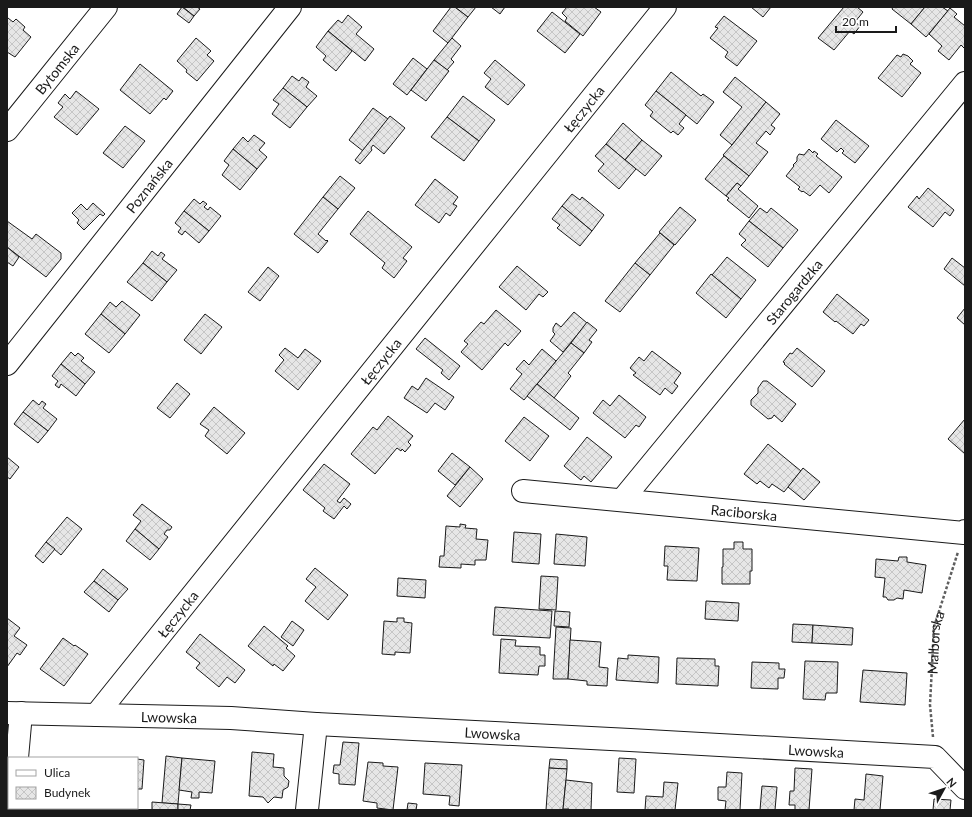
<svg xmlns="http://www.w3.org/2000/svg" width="972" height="817" font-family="Lato,sans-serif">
<defs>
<pattern id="building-cross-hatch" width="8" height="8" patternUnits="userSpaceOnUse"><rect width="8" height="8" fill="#e6e6e6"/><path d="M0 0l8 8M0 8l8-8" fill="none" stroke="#c5c5c5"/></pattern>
</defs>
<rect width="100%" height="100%" fill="#fff"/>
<g fill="url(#building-cross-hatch)" stroke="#1a1a1a">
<polygon points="182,7 194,16 189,23 177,14"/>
<polygon points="183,7 197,7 200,9 194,16"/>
<polygon points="451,7 455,7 468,17 448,43 433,31"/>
<polygon points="455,7 476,7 468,17"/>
<polygon points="491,7 505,7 500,14"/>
<polygon points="567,7 594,7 601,12 583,36 565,21 567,18 562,13"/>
<polygon points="751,7 771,7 763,17"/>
<polygon points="844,7 857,7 863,12 855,22 860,26 854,34 850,31 834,50 818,38"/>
<polygon points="893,7 925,7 911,24 892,9"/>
<polygon points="925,7 942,7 948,11 926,37 911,24"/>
<polygon points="950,8 957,14 954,17 965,26 965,49 961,45 949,60 938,51 942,46 929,34"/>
<polygon points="552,12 580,34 565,53 537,31"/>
<polygon points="348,15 362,27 356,34 374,49 365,61 328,31 338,20 342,23"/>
<polygon points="724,16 757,41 737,66 725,57 728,52 710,38 718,28 715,27"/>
<polygon points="8,18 13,22 16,19 25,27 23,30 31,37 15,57 7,52 7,19"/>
<polygon points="328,31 352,51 336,71 323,60 326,56 316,47"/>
<polygon points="196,38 211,51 207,55 214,61 197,81 186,72 187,70 177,61"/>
<polygon points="452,38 461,46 451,59 454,62 447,70 434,60"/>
<polygon points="903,54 908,56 913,61 910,64 921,73 902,97 878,78 897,55 901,57"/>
<polygon points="413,58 427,69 407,95 393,84"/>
<polygon points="434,60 449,71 426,101 411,90"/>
<polygon points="495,60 525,85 508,105 485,87 491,79 484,73"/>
<polygon points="140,64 173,91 166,100 164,98 150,114 120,90"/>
<polygon points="671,72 701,96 703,94 714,102 697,124 656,91"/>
<polygon points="292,76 299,81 302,77 309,82 306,87 317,96 307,107 283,88"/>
<polygon points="735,77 766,102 732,145 720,135 742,107 723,92"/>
<polygon points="283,88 307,107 290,128 272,114 279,104 273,100"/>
<polygon points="76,91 99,109 77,135 54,117 63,107 58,103 65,94 70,99"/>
<polygon points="656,91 686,115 679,124 684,128 678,135 673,131 671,133 650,116 653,112 645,105"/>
<polygon points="463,96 495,120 479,141 447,117"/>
<polygon points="766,102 780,114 771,125 775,128 770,135 766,131 756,143 768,152 749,176 723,155 732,145"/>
<polygon points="373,108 388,119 363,151 349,140"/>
<polygon points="390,116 405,128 384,154 373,145 371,148 372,150 360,164 355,160"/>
<polygon points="447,117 479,141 464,161 431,137"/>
<polygon points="836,120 869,146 855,163 842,153 844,151 841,148 837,152 821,139"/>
<polygon points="623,123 642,140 625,160 606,144"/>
<polygon points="125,126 145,141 123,168 103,153"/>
<polygon points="254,135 265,143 259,150 267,157 257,169 233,149 243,137 248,142"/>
<polygon points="642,140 662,156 645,176 625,160"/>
<polygon points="606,144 636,169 619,189 598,171 604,164 595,156"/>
<polygon points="233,149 257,169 240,190 222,175 229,165 224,161"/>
<polygon points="809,149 813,153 814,151 818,154 816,156 842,177 829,193 820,185 810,196 803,191 802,192 798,189 800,187 786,176 794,166 793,165 797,161 797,157 799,154 804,155"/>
<polygon points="724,156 749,176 741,186 737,183 726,196 705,179"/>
<polygon points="340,176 355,188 338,209 323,197"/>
<polygon points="435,179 458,197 453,204 457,206 450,216 446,213 439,223 415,205"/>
<polygon points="737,183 741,186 738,189 758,206 749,218 727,200 729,198 726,196"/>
<polygon points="928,188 954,210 950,216 945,212 933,227 908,207 917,196 919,199"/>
<polygon points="572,194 580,200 582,197 604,215 592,231 562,206"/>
<polygon points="323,197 338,209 318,234 326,241 327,240 328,241 318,253 294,234"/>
<polygon points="194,199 200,204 203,201 207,204 204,207 208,210 210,207 221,216 209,231 184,211"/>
<polygon points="93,203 105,214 103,216 100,214 84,230 77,223 79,220 72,213 81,204 87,210"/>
<polygon points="562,206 592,231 580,246 557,228 560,225 552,219"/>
<polygon points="680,207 696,220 675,245 659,232"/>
<polygon points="760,208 767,213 771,208 798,230 783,248 749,221"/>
<polygon points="184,211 209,231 199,243 185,231 182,235 178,232 181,228 175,223"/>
<polygon points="368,211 412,247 403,258 407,261 394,278 382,268 385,263 350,234"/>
<polygon points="7,221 32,239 36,234 61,253 61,259 46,277 7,247"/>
<polygon points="749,221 783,248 768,267 741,245 746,240 739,234"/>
<polygon points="660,233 674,245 650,275 635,263"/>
<polygon points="7,247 19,257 13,266 7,262"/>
<polygon points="152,251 158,256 161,252 165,255 162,259 177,270 167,282 143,263"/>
<polygon points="727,257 756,280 741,299 712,275"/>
<polygon points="952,258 965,268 965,286 944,269"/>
<polygon points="143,263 167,282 152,301 127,282"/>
<polygon points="635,263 650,275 620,312 605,301"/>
<polygon points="517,266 548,292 543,297 539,294 526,310 499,287"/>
<polygon points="268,267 279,276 260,301 248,292"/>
<polygon points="711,274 741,299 726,318 696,293"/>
<polygon points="837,294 869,320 864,326 861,324 853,334 836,321 835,322 823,312"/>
<polygon points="122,301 140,315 125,334 101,314 110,302 116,307"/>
<polygon points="965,308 965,325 957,318"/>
<polygon points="496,310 521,331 508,346 505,343 482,370 461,352 468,344 464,341 481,322 484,324"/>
<polygon points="574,312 587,323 563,352 550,341 555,334 553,332 553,328 556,323 561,327"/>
<polygon points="101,314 125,334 109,353 85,334"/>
<polygon points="205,314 222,327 201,354 184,340"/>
<polygon points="587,322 597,330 589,340 592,342 584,353 571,343"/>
<polygon points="425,338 460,366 449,380 441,373 443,370 416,349"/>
<polygon points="571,343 584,353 568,373 571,376 554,398 537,384"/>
<polygon points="285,348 298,358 305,349 321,361 298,390 275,371 284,360 279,355"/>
<polygon points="797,348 825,371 812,387 784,364 785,363 783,362 790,353 792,354"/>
<polygon points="542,349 556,361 524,400 510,389 522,374 516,369 524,360 529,365"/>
<polygon points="652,351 681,373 674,383 678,386 672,394 665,388 660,395 633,375 636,373 630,368 639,357 644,361"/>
<polygon points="71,352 75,356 78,353 84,358 81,361 95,372 85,384 61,364"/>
<polygon points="61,364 85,384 76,396 61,384 59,388 55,385 58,381 52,376"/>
<polygon points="426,378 454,397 445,410 435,403 427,413 404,398 412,386 418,390"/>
<polygon points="763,381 767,381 796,404 782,422 774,415 772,418 768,419 751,405 751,400 758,393 758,388"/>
<polygon points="177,383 190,394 170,418 157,408"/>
<polygon points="537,384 579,418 570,430 527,396"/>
<polygon points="619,395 646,417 639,427 636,425 625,438 593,413 603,400 610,406"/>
<polygon points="33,400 39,405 42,401 46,404 43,408 57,419 48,431 23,412"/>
<polygon points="214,407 245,433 227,454 205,436 209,430 200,424"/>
<polygon points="23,412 48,431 38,443 14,424"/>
<polygon points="388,416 413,436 408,442 411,445 405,452 402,449 401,451 397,448 375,474 351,454 373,427 377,430"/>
<polygon points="524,417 549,436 530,461 505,441"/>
<polygon points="965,419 965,454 948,439"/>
<polygon points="587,437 612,457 591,482 584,476 581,480 564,466"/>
<polygon points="768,444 801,471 784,492 772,484 769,488 760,481 757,484 744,474"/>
<polygon points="452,453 470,467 455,485 438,471"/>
<polygon points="7,457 19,467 10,479 7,477"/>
<polygon points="324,464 350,484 337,501 340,503 344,498 351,504 347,509 344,506 334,519 323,511 325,508 303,490"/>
<polygon points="470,467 483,479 460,507 447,496"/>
<polygon points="803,468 820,482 804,500 788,487"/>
<polygon points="142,504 172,527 170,530 167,530 164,534 168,537 159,549 135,529 141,521 133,515"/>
<polygon points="67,517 82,529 61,555 46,542"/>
<polygon points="460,524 466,525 465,528 477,529 476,539 488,540 486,560 475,560 475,565 461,564 461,568 439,567 440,556 444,556 446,526 460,527"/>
<polygon points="135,529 159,549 150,560 126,541"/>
<polygon points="514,532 541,534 539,564 512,562"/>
<polygon points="556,534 587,537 585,566 554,564"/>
<polygon points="46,542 55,549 43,563 35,556"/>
<polygon points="734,542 743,542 743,549 752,549 752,571 750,571 750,584 722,584 722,567 723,567 723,549 734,549"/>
<polygon points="665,546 699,548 697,581 667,580 668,566 664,566"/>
<polygon points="899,557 907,557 907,562 926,565 922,593 904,590 903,599 897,598 894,600 888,600 886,597 883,597 885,578 875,577 876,559 898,561"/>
<polygon points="315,568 348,595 328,620 305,601 316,587 306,579"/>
<polygon points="103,569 128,589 118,600 94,581"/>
<polygon points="541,576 558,577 556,610 539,609"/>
<polygon points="398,578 426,580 425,598 397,596"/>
<polygon points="94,581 118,600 109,612 84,592"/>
<polygon points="706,601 739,603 738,621 705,619"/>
<polygon points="495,607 552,611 550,638 493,635"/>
<polygon points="555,611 570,612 569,627 554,626"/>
<polygon points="7,618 20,628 14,636 27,645 20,655 17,653 7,667"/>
<polygon points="397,618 404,618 404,622 412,623 410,653 395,652 395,655 382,654 384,621 397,622"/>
<polygon points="292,621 304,630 293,646 281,637"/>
<polygon points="793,624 813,625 812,643 792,642"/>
<polygon points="813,625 853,628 852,645 812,643"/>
<polygon points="264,626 288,646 286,648 295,656 283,671 274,664 273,666 248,646"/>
<polygon points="556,627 571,628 568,679 553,679"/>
<polygon points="200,634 245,670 235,683 227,677 219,687 196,668 200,663 186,652"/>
<polygon points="63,638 74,646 75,645 88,654 64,686 40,669"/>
<polygon points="501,639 516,640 515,646 540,647 540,655 545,655 545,666 539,666 538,675 499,673"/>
<polygon points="570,640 601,642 599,667 608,668 607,686 587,685 587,681 568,679"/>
<polygon points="628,655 659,657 658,683 616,680 618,658 628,659"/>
<polygon points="677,658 715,659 715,666 719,666 718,686 676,684"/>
<polygon points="805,661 838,662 837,693 826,693 825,700 803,699"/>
<polygon points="752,662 779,663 779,669 785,669 784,678 778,678 778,689 751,688"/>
<polygon points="863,670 907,673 905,705 860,702"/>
<polygon points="343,742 359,743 355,785 339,784 339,774 333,773 334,765 340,765"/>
<polygon points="252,752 274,754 273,767 284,768 284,776 289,781 288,787 283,790 282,798 274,797 268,803 263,797 249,796"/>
<polygon points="166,756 182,758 178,804 162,803"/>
<polygon points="182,758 215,761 212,793 199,792 199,798 191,798 192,792 179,790"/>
<polygon points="619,758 636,759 634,793 617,792"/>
<polygon points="137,759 144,760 142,789 137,789"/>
<polygon points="550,759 567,760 567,769 549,768"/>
<polygon points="368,762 383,763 383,766 398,767 393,810 377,808 377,803 363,801"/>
<polygon points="425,763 462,765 459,806 449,805 450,796 423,794"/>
<polygon points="549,768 567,769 563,810 546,810"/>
<polygon points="795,768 812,769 809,810 795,810 795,805 789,805 790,791 794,791"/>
<polygon points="727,772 742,773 740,810 725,810 726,801 718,800 718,787 726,787"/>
<polygon points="866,774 883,776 880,810 854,810 855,799 864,800"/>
<polygon points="566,780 592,783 591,810 569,810 569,809 563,809"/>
<polygon points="664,782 678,783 675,810 645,810 646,796 663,797"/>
<polygon points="762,786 777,787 775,810 760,810"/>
<polygon points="934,799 951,800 950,810 933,810"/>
<polygon points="152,802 178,804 178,810 152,810"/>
<polygon points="408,803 417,804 416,810 407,810"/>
<polygon points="178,804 191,805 190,810 178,810"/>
</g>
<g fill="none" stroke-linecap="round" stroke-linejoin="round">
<defs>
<g id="minor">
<path id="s2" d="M 7,130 L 106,7"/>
<path id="s3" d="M 7,364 L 290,7"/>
<path id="s4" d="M 523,491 L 964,533 L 965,531"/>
<path id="s5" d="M 622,500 L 965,83"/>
<path id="s6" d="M 7,713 L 231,718 L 316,724 L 630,740 L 935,757 L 965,788"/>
<path id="s7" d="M 96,715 L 665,7"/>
<polyline points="17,758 21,713"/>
<polyline points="11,810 11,808"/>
<polyline points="307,810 316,724"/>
</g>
</defs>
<use href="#minor" stroke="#1a1a1a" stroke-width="24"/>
<path stroke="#5f5f5f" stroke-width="2.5" stroke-dasharray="3 2" stroke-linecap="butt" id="s1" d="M 933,737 L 930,705 L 934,627 L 958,552"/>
<use href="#minor" stroke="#fff" stroke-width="22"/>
</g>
<g text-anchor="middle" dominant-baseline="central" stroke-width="3" stroke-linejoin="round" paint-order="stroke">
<g font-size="14" fill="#1a1a1a" stroke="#fff">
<text stroke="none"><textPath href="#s2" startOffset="79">Bytomska</textPath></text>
<text stroke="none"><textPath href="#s7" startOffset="778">Łęczycka</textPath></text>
<text stroke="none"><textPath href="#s3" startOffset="228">Poznańska</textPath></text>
<text stroke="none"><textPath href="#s5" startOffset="270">Starogardzka</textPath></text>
<text stroke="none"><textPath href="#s7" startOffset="454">Łęczycka</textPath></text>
<text stroke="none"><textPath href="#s4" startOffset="222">Raciborska</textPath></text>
<text stroke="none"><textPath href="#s7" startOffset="130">Łęczycka</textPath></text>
<text stroke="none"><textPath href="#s1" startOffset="95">Malborska</textPath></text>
<text stroke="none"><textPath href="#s6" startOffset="162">Lwowska</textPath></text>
<text stroke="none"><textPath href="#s6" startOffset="486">Lwowska</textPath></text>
<text stroke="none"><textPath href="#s6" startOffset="810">Lwowska</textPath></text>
</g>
</g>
<rect width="972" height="817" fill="none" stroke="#1a1a1a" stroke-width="16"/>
<rect x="8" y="757" width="130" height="52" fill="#ffffff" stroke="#a3a3a3"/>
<rect x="16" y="770" width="20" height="6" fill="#ffffff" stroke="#a3a3a3"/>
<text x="44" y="777" font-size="12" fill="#1a1a1a">Ulica</text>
<rect x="16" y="787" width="20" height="12" fill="url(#building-cross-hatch)" stroke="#a3a3a3"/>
<text x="44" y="797" font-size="12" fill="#1a1a1a">Budynek</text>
<g transform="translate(944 789) rotate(50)" stroke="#ffffff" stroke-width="3" paint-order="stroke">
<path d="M0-3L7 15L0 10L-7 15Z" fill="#1a1a1a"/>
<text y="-6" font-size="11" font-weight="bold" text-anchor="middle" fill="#1a1a1a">N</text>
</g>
<path d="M836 26v6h60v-6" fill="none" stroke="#1a1a1a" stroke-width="2"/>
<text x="842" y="26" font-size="12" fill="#1a1a1a" stroke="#ffffff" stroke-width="3" paint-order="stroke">20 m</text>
</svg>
